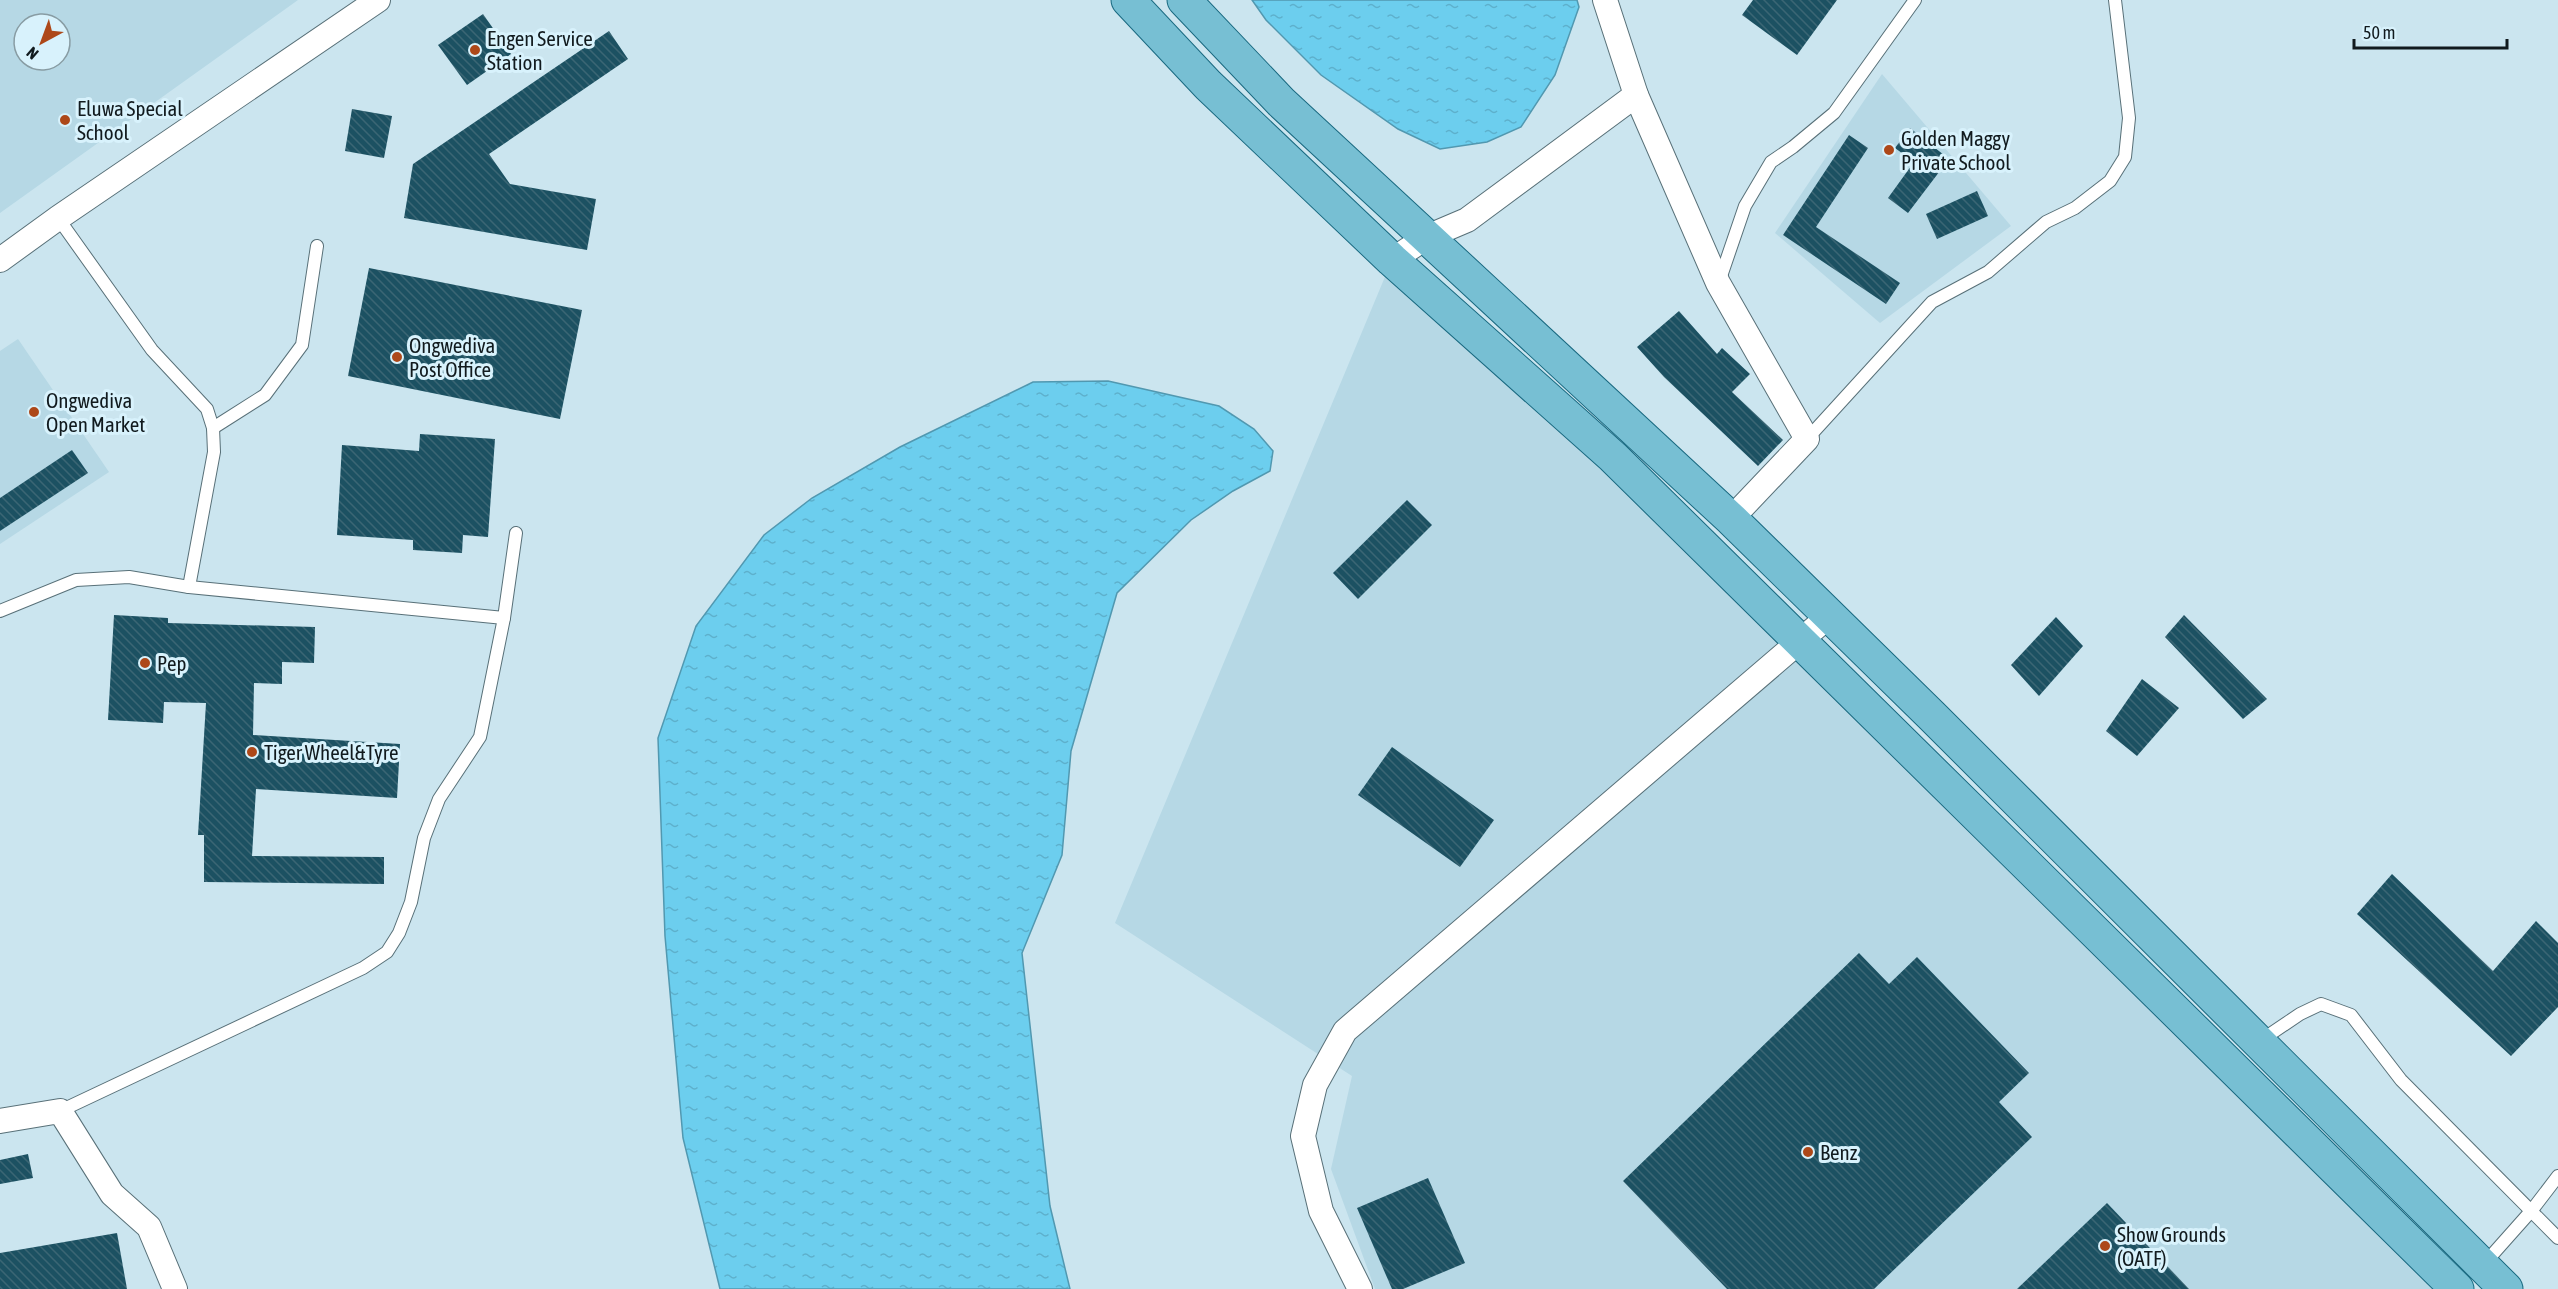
<svg xmlns="http://www.w3.org/2000/svg" width="2558" height="1289" font-family="'Asap Condensed',sans-serif">
<defs>
<pattern id="water-ripples" width="26" height="14" patternUnits="userSpaceOnUse" patternTransform="scale(1.5)"><rect width="26" height="14" fill="#6cceee"/><path d="M2 4q2-2 4 0t4 0M15 11q2-2 4 0t4 0" fill="none" stroke="#5db0cc"/></pattern>
<pattern id="building-back-hatch" width="6" height="6" patternUnits="userSpaceOnUse" patternTransform="scale(1.5)"><rect width="6" height="6" fill="#1c5162"/><path d="M-1 5l2 2M0 0l6 6M5-1l2 2" fill="none" stroke="#3b6674"/></pattern>
</defs>
<rect width="100%" height="100%" fill="#cbe5ef"/>
<g fill="#b6d8e5" fill-rule="evenodd">
<path d="M 0,0 L 298,0 L 0,213 ZM 24,24 L 60,24 L 60,60 L 24,60 Z"/>
<polygon points="1882,74 2011,226 1880,323 1775,233"/>
<polygon points="1392,260 2460,1289 1375,1289 1331,1169 1352,1076 1115,923"/>
<polygon points="18,339 109,472 0,544 0,351"/>
</g>
<g fill="url(#water-ripples)" stroke="#5198b0" stroke-width="1.5">
<polygon points="1252,0 1577,0 1579,7 1555,75 1521,127 1487,142 1440,149 1398,129 1321,75 1266,20"/>
<polygon points="1108,381 1219,406 1254,429 1273,451 1270,471 1233,491 1191,520 1117,593 1071,751 1062,855 1022,953 1050,1206 1070,1289 720,1289 683,1138 665,936 658,738 696,626 764,535 812,498 900,447 1033,382"/>
</g>
<g fill="url(#building-back-hatch)">
<polygon points="1753,0 1837,0 1797,55 1742,15"/>
<polygon points="483,14 511,54 467,85 438,45"/>
<polygon points="609,31 628,59 489,154 510,184 596,199 587,250 404,218 413,164"/>
<polygon points="352,109 392,116 384,158 345,151"/>
<polygon points="1910,128 1949,159 1908,213 1888,198 1914,162 1895,148"/>
<polygon points="1849,135 1868,148 1816,227 1900,283 1886,304 1783,235"/>
<polygon points="1977,191 1988,216 1937,239 1926,214"/>
<polygon points="369,268 582,310 560,419 348,376"/>
<polygon points="1679,311 1717,354 1722,348 1750,374 1732,392 1783,440 1758,466 1664,377 1637,347"/>
<polygon points="420,434 495,439 488,537 463,535 462,553 413,550 413,540 337,535 342,445 419,451"/>
<polygon points="72,450 88,473 0,531 0,498"/>
<polygon points="1407,500 1432,525 1358,599 1333,573"/>
<polygon points="114,615 168,618 168,623 315,627 314,663 282,662 282,684 254,683 253,735 400,744 397,798 256,789 252,856 384,857 384,884 204,882 204,835 198,835 206,703 164,702 163,723 108,720"/>
<polygon points="2184,615 2267,699 2243,719 2165,637"/>
<polygon points="2056,617 2083,646 2039,696 2011,665"/>
<polygon points="2142,679 2179,708 2137,756 2106,731"/>
<polygon points="1392,747 1494,820 1460,867 1358,795"/>
<polygon points="2392,874 2493,971 2536,921 2558,943 2558,1007 2511,1056 2357,914"/>
<polygon points="1859,953 1889,984 1917,957 2029,1073 1999,1102 2032,1137 1874,1289 1727,1289 1623,1181"/>
<polygon points="28,1154 33,1178 0,1184 0,1160"/>
<polygon points="1428,1178 1465,1263 1403,1289 1392,1289 1357,1208"/>
<polygon points="2107,1203 2189,1289 2017,1289"/>
<polygon points="117,1233 127,1289 0,1289 0,1253"/>
</g>
<g fill="none" stroke-linecap="round" stroke-linejoin="round">
<defs>
<g id="lane">
<polyline points="58,218 152,350 207,409 213,428 214,452 189,587"/>
<polyline points="1719,282 1745,206 1771,162 1793,147 1834,113 1915,0"/>
<polyline points="213,428 265,395 302,345 317,246"/>
<polyline points="1807,439 1932,302 1988,272 2046,222 2075,208 2110,181 2125,157 2129,118 2115,0"/>
<polyline points="0,611 76,580 129,577 189,587 504,618"/>
<polyline points="2260,1041 2300,1014 2321,1004 2351,1015 2401,1080 2558,1238"/>
<polyline points="60,1111 363,968 387,952 399,933 411,902 424,838 439,799 480,737 504,618 516,533"/>
<polyline points="2484,1264 2532,1210 2558,1176"/>
</g>
<g id="street">
<polyline points="1636,95 1718,283 1807,439 1731,519"/>
<polyline points="0,260 58,218 378,0"/>
<polyline points="1392,260 1427,237 1467,220 1636,95 1605,0"/>
<polyline points="0,1121 60,1111 112,1194 149,1227 175,1289"/>
<polyline points="1360,1289 1321,1211 1303,1136 1315,1085 1345,1031 1829,616"/>
</g>
<g id="primary">
<polyline points="1128,0 1208,85 1392,260 1613,457 2457,1289"/>
<polyline points="1184,0 1281,102 1731,519 1932,716 2506,1289"/>
</g>
</defs>
<use href="#lane" stroke="#587078" stroke-width="14"/>
<use href="#street" stroke="#587078" stroke-width="26"/>
<use href="#primary" stroke="#196980" stroke-width="35"/>
<use href="#lane" stroke="#fff" stroke-width="12"/>
<use href="#street" stroke="#fff" stroke-width="24"/>
<use href="#primary" stroke="#77bfd3" stroke-width="33"/>
</g>
<g fill="#ad4819" stroke="#d8f2fc" stroke-width="2">
<circle cx="475" cy="50" r="6"/>
<circle cx="65" cy="120" r="6"/>
<circle cx="1889" cy="150" r="6"/>
<circle cx="397" cy="357" r="6"/>
<circle cx="34" cy="412" r="6"/>
<circle cx="145" cy="663" r="6"/>
<circle cx="252" cy="752" r="6"/>
<circle cx="1808" cy="1152" r="6"/>
<circle cx="2105" cy="1246" r="6"/>
</g>
<g text-anchor="middle" dominant-baseline="central" stroke-width="6" stroke-linejoin="round" paint-order="stroke">
<g font-size="21" fill="#111a1e" stroke="#d8f2fc" text-anchor="start">
<text x="487" y="38">Engen Service<tspan x="487" dy="24">Station</tspan></text>
<text x="77" y="108">Eluwa Special<tspan x="77" dy="24">School</tspan></text>
<text x="1901" y="138">Golden Maggy<tspan x="1901" dy="24">Private School</tspan></text>
<text x="409" y="345">Ongwediva<tspan x="409" dy="24">Post Office</tspan></text>
<text x="46" y="400">Ongwediva<tspan x="46" dy="24">Open Market</tspan></text>
<text x="157" y="663">Pep</text>
<text x="264" y="752">Tiger Wheel&amp;Tyre</text>
<text x="1820" y="1152">Benz</text>
<text x="2117" y="1234">Show Grounds<tspan x="2117" dy="24">(OATF)</tspan></text>
</g>
</g>
<g transform="translate(42 42) rotate(221)"><circle r="28" fill="#d8f2fc" stroke="#889ca3" stroke-width="1.5"/>
<path d="M0-4.5L10 22L0 15L-10 22Z" fill="#ad4819"/>
<text y="-9" font-size="16" font-weight="bold" text-anchor="middle" fill="#111a1e">N</text>
</g>
<path d="M2354 39v9h153v-9" fill="none" stroke="#111a1e" stroke-width="3"/>
<text x="2363" y="39" font-size="18" fill="#111a1e" stroke="#d8f2fc" stroke-width="4.5" paint-order="stroke">50 m</text>
</svg>
